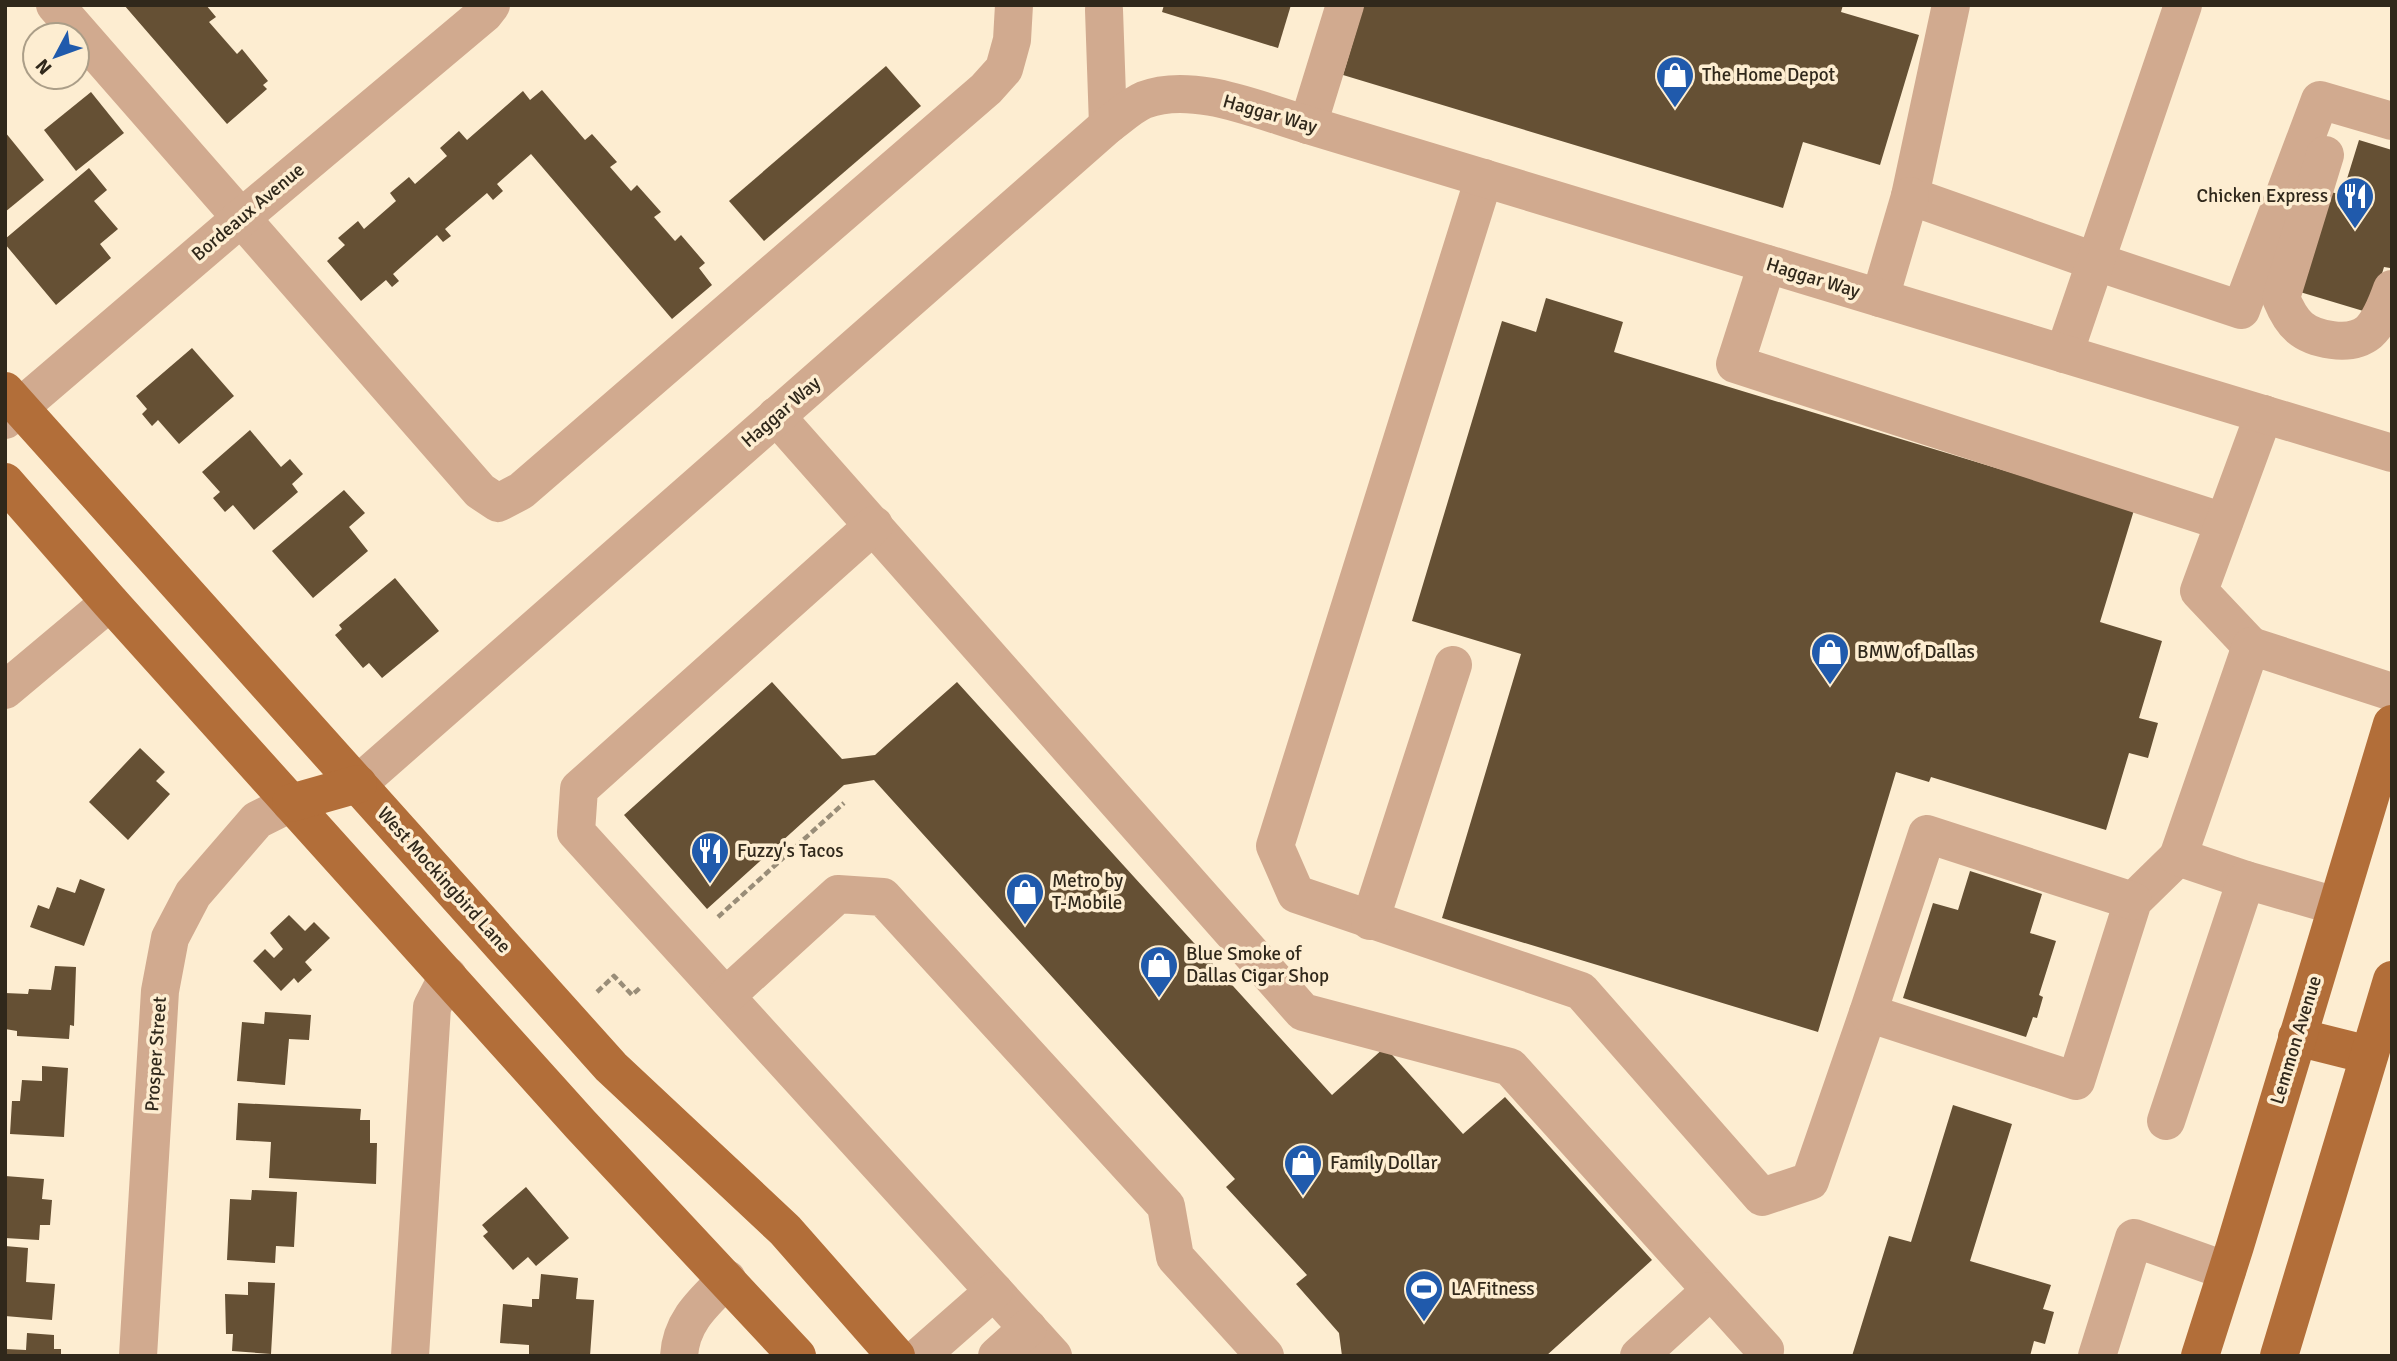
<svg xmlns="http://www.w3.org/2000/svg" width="2397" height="1361" font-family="Signika,sans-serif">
<rect width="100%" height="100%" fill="#fdedd1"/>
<g fill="#655034">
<polygon points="124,5 206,5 216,17 209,22 237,54 242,49 268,81 263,85 267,89 227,124"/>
<polygon points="1164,5 1291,5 1278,48 1162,12"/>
<polygon points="1364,5 1843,5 1841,12 1919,35 1880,165 1803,142 1783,208 1343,75"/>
<polygon points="886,66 921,106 764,241 729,201"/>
<polygon points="542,90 585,140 592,134 617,162 610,167 631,191 637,185 661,212 654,217 675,241 681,235 705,263 699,268 712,285 672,319 531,154 497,184 503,191 493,200 487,193 445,229 451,236 443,242 437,235 393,274 399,281 392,287 386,280 361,301 327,261 345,245 338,238 358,221 364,229 396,201 390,193 409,177 415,184 447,156 440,148 459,131 467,140 523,91 530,100"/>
<polygon points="91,92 124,133 76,171 44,130"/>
<polygon points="5,132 44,180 5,212"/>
<polygon points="2359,140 2392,150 2392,264 2390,268 2384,267 2370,313 2300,292 2331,192 2342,195"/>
<polygon points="89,168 107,190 94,201 118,229 100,244 111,258 56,305 5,244 5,239"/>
<polygon points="1546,298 1623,322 1614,352 2134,510 2100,622 2162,641 2139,718 2158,723 2148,758 2129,753 2106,830 1931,777 1929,782 1896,772 1818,1032 1442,918 1521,654 1412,621 1502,321 1536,332"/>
<polygon points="192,348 234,396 179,444 158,420 152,426 142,414 147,409 136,396"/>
<polygon points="250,430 281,467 290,459 303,474 292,484 298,492 254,530 233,505 225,512 213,498 220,492 202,472"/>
<polygon points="344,490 365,513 349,527 368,551 313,598 272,551"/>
<polygon points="395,578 439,631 382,678 369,663 363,668 335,635 342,629 339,625"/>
<polygon points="772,682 842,759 875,755 957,682 1332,1095 1385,1047 1463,1134 1505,1097 1652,1260 1546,1356 1342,1356 1339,1333 1296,1284 1307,1275 1226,1187 1235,1179 874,780 844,785 707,909 624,815"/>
<polygon points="140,748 165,772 156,781 170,794 128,840 89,802"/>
<polygon points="1970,871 2042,894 2030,933 2056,941 2039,995 2043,997 2037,1018 2033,1017 2026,1037 1903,998 1933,903 1958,910"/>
<polygon points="80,879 105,889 84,946 30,927 38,905 49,909 57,887 75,893"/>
<polygon points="289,915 305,931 314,922 330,938 305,962 312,970 298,983 294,978 281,991 253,961 265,949 274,958 283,949 270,933"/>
<polygon points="55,966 76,967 74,1026 70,1025 69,1039 17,1036 17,1031 5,1029 5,993 28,994 29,989 51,990"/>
<polygon points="265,1012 311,1015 309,1040 289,1039 285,1085 237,1081 242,1022 264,1024"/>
<polygon points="42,1066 68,1068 64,1137 10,1134 12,1101 20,1101 22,1080 42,1081"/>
<polygon points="238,1103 361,1109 360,1120 370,1120 370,1143 377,1143 376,1184 269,1178 271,1142 236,1140"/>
<polygon points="1953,1105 2012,1124 1970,1261 2051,1285 2043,1309 2054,1312 2045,1344 2034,1341 2030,1356 1852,1356 1889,1236 1911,1242"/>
<polygon points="5,1176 44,1179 42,1199 52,1200 50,1225 40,1225 39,1240 5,1238"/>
<polygon points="526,1187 569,1238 536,1266 528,1257 513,1270 483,1236 488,1232 482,1225"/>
<polygon points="252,1190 297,1192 294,1247 276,1246 275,1263 227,1260 230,1199 251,1200"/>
<polygon points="5,1246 28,1248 26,1282 55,1284 52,1320 5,1316"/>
<polygon points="541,1274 578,1278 576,1299 594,1300 590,1356 529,1355 529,1345 500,1343 503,1304 532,1307 532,1299 539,1299"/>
<polygon points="248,1282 275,1283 271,1354 232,1351 233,1334 226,1334 225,1294 248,1295"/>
<polygon points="27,1333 54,1335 54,1349 61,1349 61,1356 6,1356 6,1349 26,1350"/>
</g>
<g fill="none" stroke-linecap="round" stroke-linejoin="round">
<g stroke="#998d78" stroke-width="4.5" stroke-dasharray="7 3.5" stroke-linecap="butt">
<polyline points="718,917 844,803"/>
<polyline points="597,992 614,976 632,995 642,986"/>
</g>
<g stroke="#d1aa8f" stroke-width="38">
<polyline points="55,5 480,491 498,503 521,491 986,89 1004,69 1012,40 1014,5"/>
<polyline points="1951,5 1910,196 2097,262 2241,310 2320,100 2392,121"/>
<polyline points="1104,10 1108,125"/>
<polyline points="1308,125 1345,5"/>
<path d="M 2325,155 L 2281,298 C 2292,325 2303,336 2332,340 C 2346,342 2358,341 2369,332 C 2380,322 2387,303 2392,289"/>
<polyline points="1484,178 1275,846 1296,894 1581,991 1762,1197 1810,1181 1868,1013 2076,1081 2133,901 2178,857"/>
<polyline points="1767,264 1735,364 2224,522"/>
<polyline points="1880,298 1910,196"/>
<polyline points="2064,354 2183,5"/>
<polyline points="776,416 1303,1012 1510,1067 1765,1350 1763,1356"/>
<polyline points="5,420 241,218 484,14 491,5"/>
<polyline points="874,525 579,789 576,832 1053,1356"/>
<polyline points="2251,646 2199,591 2264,414"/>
<polyline points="5,690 110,602"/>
<path d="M 358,784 L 1108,125 C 1119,117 1132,105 1144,100 C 1193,81 1260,111 1308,125 L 2392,453"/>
<polyline points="2246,880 2178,857 2251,646 2392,692"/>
<polyline points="1370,921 1453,665"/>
<polyline points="726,996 838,894 883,897 1166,1206 1175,1257 1265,1356"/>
<polyline points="1868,1013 1927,834 2133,901"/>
<polyline points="2166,1121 2246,880 2336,906"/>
<polyline points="138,1356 160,991 170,938 193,894 257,820 291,803"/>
<polyline points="410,1356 432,1007 448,976"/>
<path d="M 679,1356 C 681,1321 704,1302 727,1279"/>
<polyline points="920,1356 994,1291"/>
<polyline points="997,1356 1028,1328"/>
<polyline points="1639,1356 1710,1291"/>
<polyline points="2097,1356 2134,1238 2227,1271"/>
</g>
<g stroke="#b26e39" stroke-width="38">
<polyline points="5,391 611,1067 785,1230 896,1356"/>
<polyline points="5,482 110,602 581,1125 797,1356"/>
<polyline points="291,803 358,784"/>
<polyline points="2297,1037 2369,1055"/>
<polyline points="2200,1356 2235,1246 2392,724"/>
<polyline points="2279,1356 2392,980"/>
</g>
</g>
<defs>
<symbol id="shop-pin" viewBox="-11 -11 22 30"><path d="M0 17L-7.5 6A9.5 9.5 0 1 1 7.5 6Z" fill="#205aac" stroke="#fdedd1"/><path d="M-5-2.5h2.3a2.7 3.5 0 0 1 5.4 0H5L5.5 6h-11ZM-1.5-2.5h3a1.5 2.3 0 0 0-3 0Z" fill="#fff"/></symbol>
<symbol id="restaurant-pin" viewBox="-11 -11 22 30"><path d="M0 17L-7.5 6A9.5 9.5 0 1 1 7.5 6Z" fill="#205aac" stroke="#fdedd1"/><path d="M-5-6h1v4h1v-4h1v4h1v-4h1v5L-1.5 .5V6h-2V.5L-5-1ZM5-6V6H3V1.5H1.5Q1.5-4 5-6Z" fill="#fff"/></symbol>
<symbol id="stadium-pin" viewBox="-11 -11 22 30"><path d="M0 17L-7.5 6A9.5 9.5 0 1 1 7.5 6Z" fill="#205aac" stroke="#fdedd1"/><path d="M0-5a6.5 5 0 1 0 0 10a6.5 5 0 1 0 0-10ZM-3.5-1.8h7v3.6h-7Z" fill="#fff"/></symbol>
</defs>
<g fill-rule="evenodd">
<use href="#shop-pin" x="1653" y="53" width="44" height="60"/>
<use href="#restaurant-pin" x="2333" y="174" width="44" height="60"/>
<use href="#shop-pin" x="1808" y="630" width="44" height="60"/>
<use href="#restaurant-pin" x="688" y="829" width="44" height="60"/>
<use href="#shop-pin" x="1003" y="870" width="44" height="60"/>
<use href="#shop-pin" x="1137" y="943" width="44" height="60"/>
<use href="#shop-pin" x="1281" y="1141" width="44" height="60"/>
<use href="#stadium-pin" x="1402" y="1267" width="44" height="60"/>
</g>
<g text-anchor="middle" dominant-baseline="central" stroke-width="7" stroke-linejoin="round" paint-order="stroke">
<g font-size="19" fill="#30281b" stroke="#fdedd1" text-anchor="start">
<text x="1702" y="75">The Home Depot</text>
<text x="2328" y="196" text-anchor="end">Chicken Express</text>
<text x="1857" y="652">BMW of Dallas</text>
<text x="737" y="851">Fuzzy's Tacos</text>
<text x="1052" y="881">Metro by<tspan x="1052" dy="22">T-Mobile</tspan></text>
<text x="1186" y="954">Blue Smoke of<tspan x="1186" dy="22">Dallas Cigar Shop</tspan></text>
<text x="1330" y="1163">Family Dollar</text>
<text x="1451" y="1289">LA Fitness</text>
</g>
<g font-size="19" fill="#30281b" stroke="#fdedd1">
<text transform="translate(1270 114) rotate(16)">Haggar Way</text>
<text transform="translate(248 212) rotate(-40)">Bordeaux Avenue</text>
<text transform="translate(1813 278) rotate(17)">Haggar Way</text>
<text transform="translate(781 412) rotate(-41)">Haggar Way</text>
<text transform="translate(444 880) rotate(48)">West Mockingbird Lane</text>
<text transform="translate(2296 1040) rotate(-73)">Lemmon Avenue</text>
<text transform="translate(156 1054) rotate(-86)">Prosper Street</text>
</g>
</g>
<rect width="2397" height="1361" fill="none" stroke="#30281b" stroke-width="14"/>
<g transform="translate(56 56) rotate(229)"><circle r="33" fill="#fdedd1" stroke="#ab9e88" stroke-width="2"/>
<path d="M0-5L12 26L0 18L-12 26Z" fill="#205aac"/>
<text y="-10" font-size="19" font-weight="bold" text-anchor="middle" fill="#30281b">N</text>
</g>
</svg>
